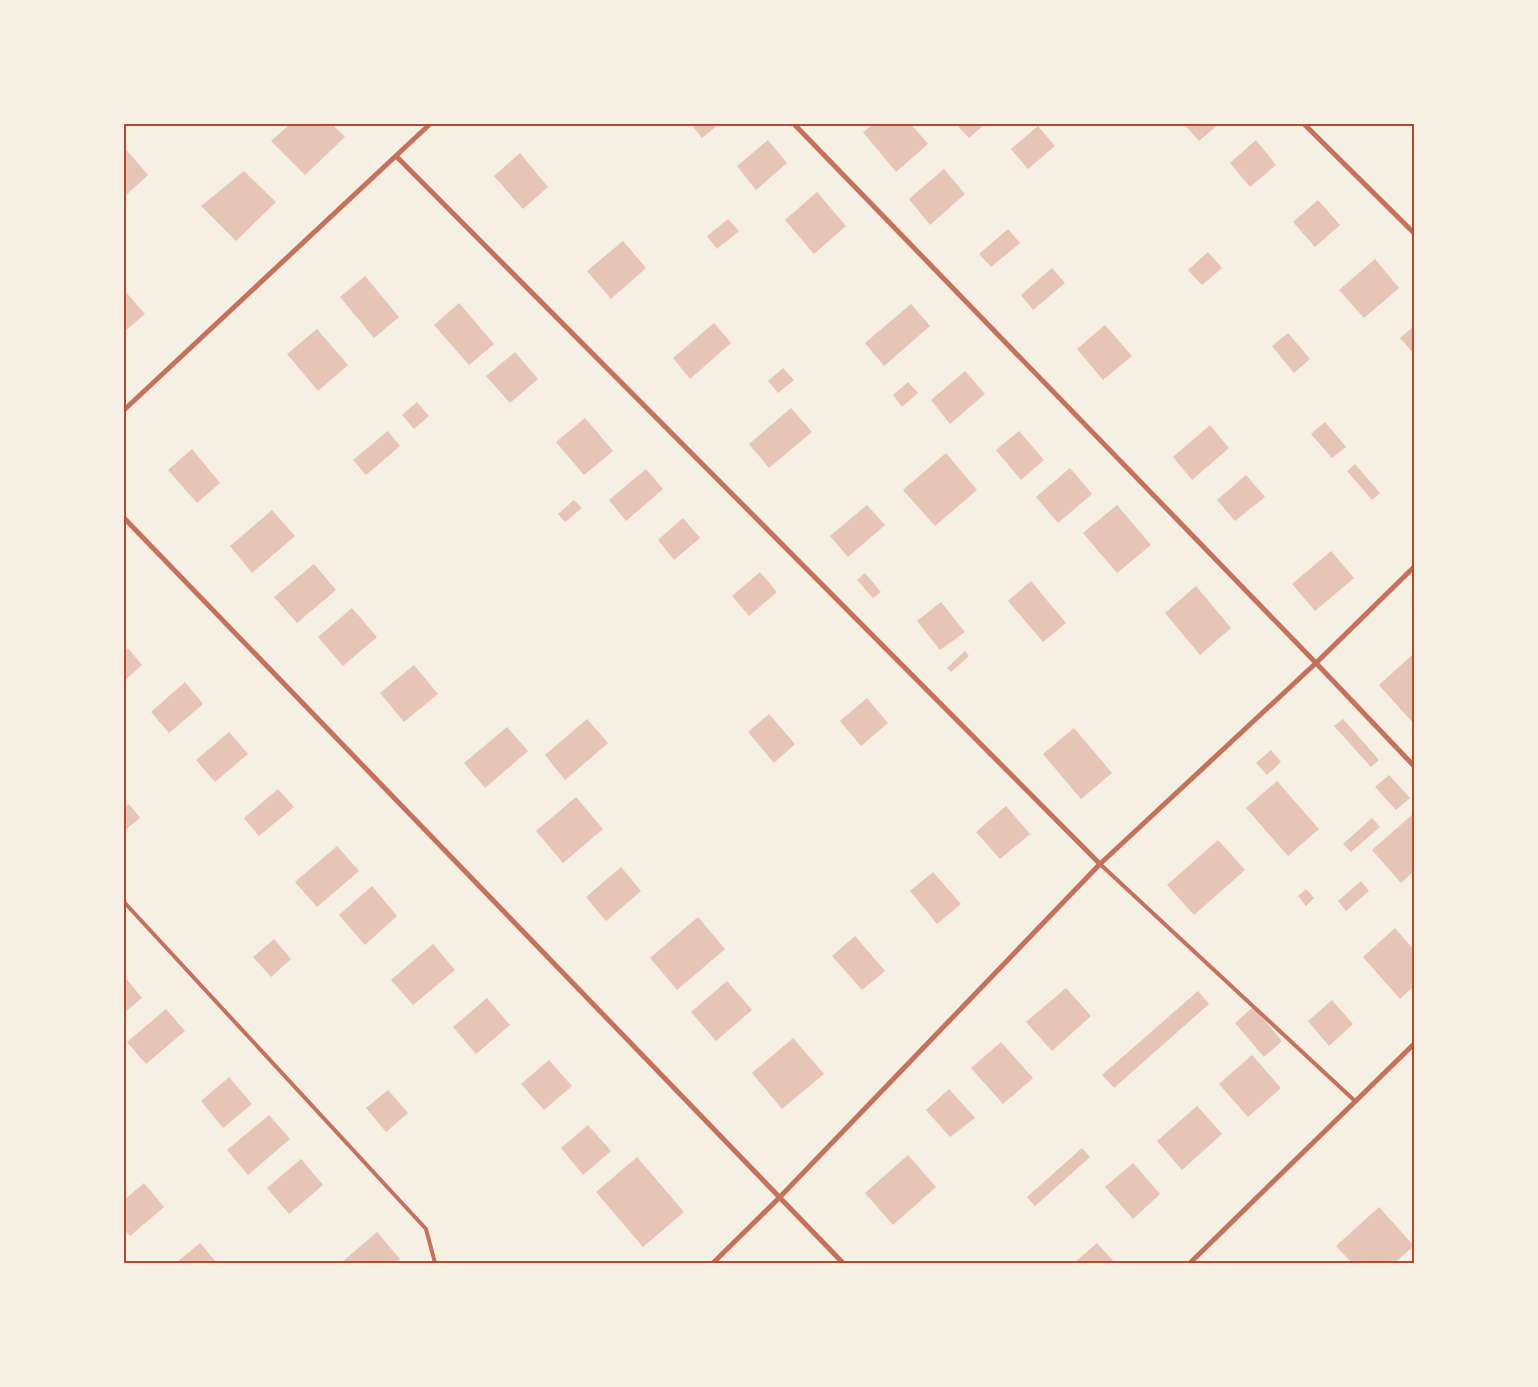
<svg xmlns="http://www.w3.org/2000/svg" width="1538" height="1387" font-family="Montserrat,sans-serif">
<rect width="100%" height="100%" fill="#f6efe4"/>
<g fill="#e6c5b7">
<polygon points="290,124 332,124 345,137 305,175 271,141"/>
<polygon points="691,124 719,124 702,138"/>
<polygon points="873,124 911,124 928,144 896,172 863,132"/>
<polygon points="956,124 985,124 969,138"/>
<polygon points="1184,124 1219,124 1199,141"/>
<polygon points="1038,126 1055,146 1028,169 1011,149"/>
<polygon points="768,140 787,163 756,190 737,166"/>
<polygon points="1256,140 1276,165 1250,187 1230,163"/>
<polygon points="124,147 148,175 124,197"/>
<polygon points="520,153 548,187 523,209 494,176"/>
<polygon points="944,169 965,194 930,225 909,199"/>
<polygon points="244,171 276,202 236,241 201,206"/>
<polygon points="817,192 846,226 814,254 785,220"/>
<polygon points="1318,200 1340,225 1315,247 1293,222"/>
<polygon points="728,219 739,231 717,249 707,236"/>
<polygon points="1008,229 1020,243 991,267 979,254"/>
<polygon points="623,241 646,268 611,299 587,271"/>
<polygon points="1208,252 1222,268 1202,285 1188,270"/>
<polygon points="1375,259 1399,288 1364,318 1339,290"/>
<polygon points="1052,268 1065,283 1033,310 1021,295"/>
<polygon points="365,276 399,317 374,338 340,297"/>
<polygon points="124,290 145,314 124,332"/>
<polygon points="459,303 494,344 469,365 434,325"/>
<polygon points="911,304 930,326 884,366 865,343"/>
<polygon points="714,323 731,343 690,379 673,358"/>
<polygon points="1105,325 1132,356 1103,380 1077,349"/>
<polygon points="1414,326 1414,354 1400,338"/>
<polygon points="317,329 348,365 318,391 287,354"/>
<polygon points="1288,333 1310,359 1294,373 1272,346"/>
<polygon points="515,352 538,379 510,403 486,376"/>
<polygon points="783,368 794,380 778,393 768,381"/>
<polygon points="965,371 985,394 950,424 931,400"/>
<polygon points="908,382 918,393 902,407 893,395"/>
<polygon points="417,402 429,416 414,429 402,415"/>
<polygon points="791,408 812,432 769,468 749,444"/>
<polygon points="585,418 613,451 584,475 556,442"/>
<polygon points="1325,422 1346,447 1332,458 1311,434"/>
<polygon points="1210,425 1229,448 1192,480 1173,457"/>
<polygon points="388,431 400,446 366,475 353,460"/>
<polygon points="1019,431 1044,460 1021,480 996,450"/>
<polygon points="192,449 220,483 197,503 168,470"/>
<polygon points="946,453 977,490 935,526 903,490"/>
<polygon points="1355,464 1380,493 1372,500 1347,471"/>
<polygon points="1070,468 1092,494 1058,523 1036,497"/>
<polygon points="646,469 663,489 626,521 609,500"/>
<polygon points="1246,475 1265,497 1235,521 1217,500"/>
<polygon points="574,500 582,508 565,522 558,514"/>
<polygon points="867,505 885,525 848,557 830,536"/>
<polygon points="1117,505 1151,545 1117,573 1083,533"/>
<polygon points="272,510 295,536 252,573 230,546"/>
<polygon points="683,518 700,538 674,560 658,540"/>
<polygon points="1331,551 1354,578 1315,611 1292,584"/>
<polygon points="314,564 336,590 297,623 274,597"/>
<polygon points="760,572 777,592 749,616 732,596"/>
<polygon points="865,573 881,592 873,598 857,580"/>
<polygon points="1031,581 1066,623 1043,642 1008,601"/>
<polygon points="1196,586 1231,628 1200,655 1165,613"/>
<polygon points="941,602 965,632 940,650 917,621"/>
<polygon points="352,608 377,637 343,666 318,637"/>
<polygon points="128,648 142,665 124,681 124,651"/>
<polygon points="965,651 969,656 951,672 947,668"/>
<polygon points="1412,655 1414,657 1414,724 1379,685"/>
<polygon points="414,665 438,694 404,722 380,693"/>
<polygon points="185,682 203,704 169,733 151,712"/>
<polygon points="867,698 888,723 861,746 840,721"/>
<polygon points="769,714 795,744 774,763 748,732"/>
<polygon points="587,719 608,743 565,780 545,755"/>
<polygon points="1343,719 1379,760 1371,767 1334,726"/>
<polygon points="507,727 528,751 485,788 464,763"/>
<polygon points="1074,728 1112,773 1081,799 1043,754"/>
<polygon points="229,732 248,754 215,782 196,760"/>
<polygon points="1271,750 1281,762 1267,775 1256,763"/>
<polygon points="1389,775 1410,798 1396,810 1375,787"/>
<polygon points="1277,781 1319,829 1288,856 1246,808"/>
<polygon points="278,789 294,807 259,836 244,818"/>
<polygon points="576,797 603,829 563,863 536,831"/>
<polygon points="129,804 140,818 124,831 124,808"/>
<polygon points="1006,806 1030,834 1000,859 976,832"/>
<polygon points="1414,813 1414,871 1401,883 1372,850"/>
<polygon points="1372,818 1380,827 1351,852 1343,844"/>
<polygon points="1218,840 1245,870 1194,915 1167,885"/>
<polygon points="337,846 359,871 317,907 295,882"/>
<polygon points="621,867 641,891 606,921 586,897"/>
<polygon points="933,872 961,904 937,924 910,891"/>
<polygon points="1361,881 1369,891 1346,911 1338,901"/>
<polygon points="372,886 397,916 365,945 339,915"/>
<polygon points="1306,889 1314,898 1306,906 1298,896"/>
<polygon points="698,917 725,949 677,990 650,958"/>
<polygon points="1395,928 1414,950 1414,986 1400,999 1363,957"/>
<polygon points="855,936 885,971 862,990 832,956"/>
<polygon points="274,939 291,959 271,977 253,957"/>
<polygon points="433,944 455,970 413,1005 391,980"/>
<polygon points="124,976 142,998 124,1013"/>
<polygon points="727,981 752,1010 716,1041 691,1012"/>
<polygon points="1066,988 1091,1016 1052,1051 1026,1022"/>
<polygon points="1198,991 1209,1004 1114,1088 1102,1075"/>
<polygon points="487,998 510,1025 476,1054 453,1027"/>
<polygon points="1332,1000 1353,1024 1329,1046 1308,1021"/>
<polygon points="1253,1007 1282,1041 1264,1057 1235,1023"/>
<polygon points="166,1009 185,1031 146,1064 127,1042"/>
<polygon points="793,1038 824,1074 782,1109 752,1073"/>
<polygon points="1001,1042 1033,1078 1003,1104 971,1068"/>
<polygon points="1252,1055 1281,1088 1248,1117 1219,1084"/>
<polygon points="549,1060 572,1086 544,1110 521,1084"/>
<polygon points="229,1077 252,1104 223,1128 201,1101"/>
<polygon points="949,1089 975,1118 950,1137 926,1110"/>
<polygon points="388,1090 408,1113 386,1132 366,1108"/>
<polygon points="1197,1106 1222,1134 1182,1170 1157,1141"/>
<polygon points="269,1115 290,1139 248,1175 227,1150"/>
<polygon points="588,1125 611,1151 583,1175 561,1148"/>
<polygon points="1082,1148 1090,1157 1035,1206 1027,1197"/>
<polygon points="908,1155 936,1187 893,1225 865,1193"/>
<polygon points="637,1157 684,1212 643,1247 596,1192"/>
<polygon points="301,1159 323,1185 289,1214 267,1188"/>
<polygon points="1133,1163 1160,1194 1133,1219 1105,1187"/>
<polygon points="144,1183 164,1207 130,1236 124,1229 124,1200"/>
<polygon points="1379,1207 1414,1246 1394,1263 1352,1263 1336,1246"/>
<polygon points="377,1232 400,1259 396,1263 341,1263"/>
<polygon points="200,1243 217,1263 176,1263"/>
<polygon points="1097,1243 1115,1263 1074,1263"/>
</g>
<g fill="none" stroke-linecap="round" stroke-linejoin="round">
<g stroke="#c5725c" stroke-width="4">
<polyline points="1100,864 1355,1101"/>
<polyline points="124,902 426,1229 435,1263"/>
</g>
<g stroke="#c5725c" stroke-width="5">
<polyline points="794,124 1316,663 1414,766"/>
<polyline points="1304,124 1414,233"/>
<polyline points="396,156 1100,864"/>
<polyline points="124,410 430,124"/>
<polyline points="124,518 843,1263"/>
<polyline points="713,1263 779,1198 1100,864 1316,663 1414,567"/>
<polyline points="1190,1263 1414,1044"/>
</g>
</g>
<rect width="1538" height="1387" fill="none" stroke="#f6efe4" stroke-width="250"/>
<rect x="125" y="125" width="1288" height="1137" fill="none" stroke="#b5482f" stroke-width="2"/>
</svg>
